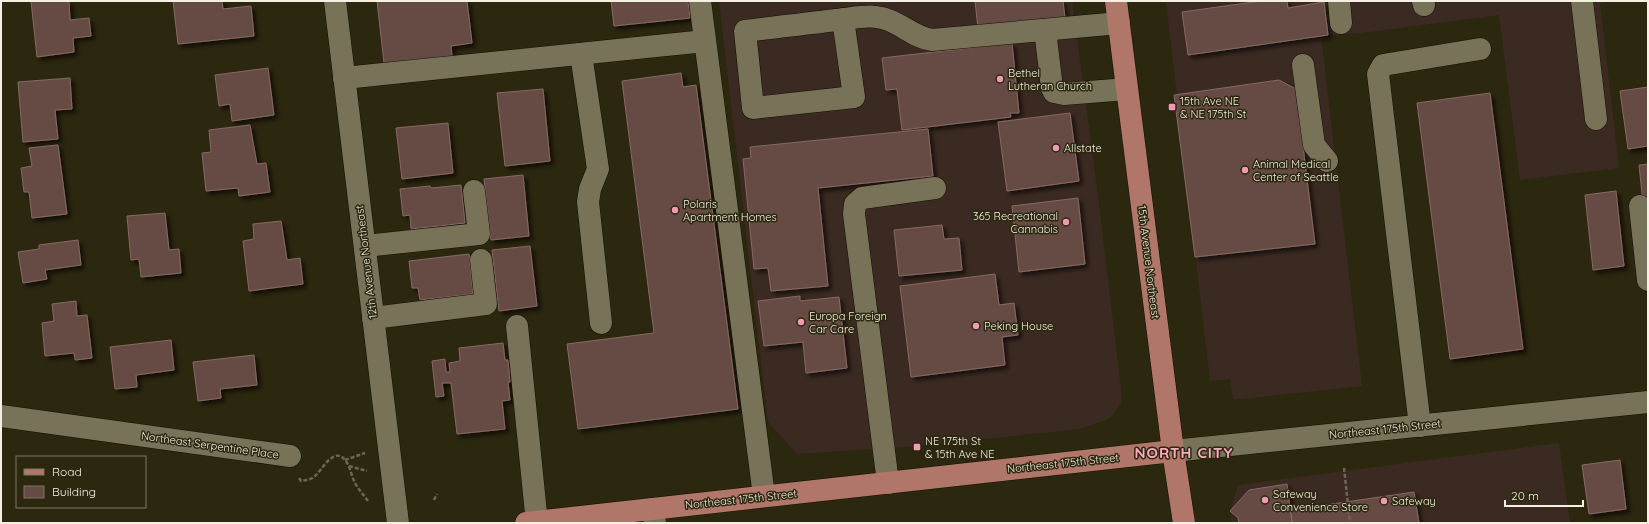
<svg xmlns="http://www.w3.org/2000/svg" width="1649" height="524" font-family="Quicksand,sans-serif">
<defs>
<filter id="shadow"><feDropShadow dx="3.5" dy="3.5" stdDeviation="2" flood-color="#0009"/></filter>
</defs>
<rect width="100%" height="100%" fill="#2c270f"/>
<g fill="#3b2a21">
<polygon points="719,1 1072,1 1097,188 1121,389 1121,402 1113,415 1106,420 1080,429 906,447 797,454 768,422"/>
<polygon points="1166,1 1613,1 1600,3 1619,168 1520,180 1499,15 1362,33 1321,36 1362,386 1233,400 1230,379 1210,381"/>
<polygon points="1559,443 1570,523 1232,523 1230,511 1238,485"/>
</g>
<g fill="#664b44" stroke="#866962" filter="url(#shadow)">
<polygon points="31,1 69,1 70,20 89,18 91,36 73,38 74,52 37,57"/>
<polygon points="173,1 222,1 223,9 251,6 254,36 178,44"/>
<polygon points="377,1 467,1 472,43 451,46 452,56 384,63"/>
<polygon points="611,1 688,1 690,18 614,26"/>
<polygon points="975,1 1063,1 1065,18 978,28"/>
<polygon points="1261,1 1287,1 1288,8 1324,2 1328,35 1188,55 1182,12"/>
<polygon points="1012,43 1019,113 1010,113 1011,117 902,130 897,89 886,90 882,58"/>
<polygon points="268,68 274,115 232,121 230,104 219,106 215,75"/>
<polygon points="681,73 683,87 696,85 738,409 578,429 567,344 654,333 622,81"/>
<polygon points="70,78 72,109 55,110 58,139 23,142 18,82"/>
<polygon points="1279,80 1296,89 1315,244 1195,257 1174,95"/>
<polygon points="1648,87 1648,146 1628,149 1620,91"/>
<polygon points="543,89 550,161 505,166 497,93"/>
<polygon points="1490,93 1523,349 1450,359 1417,103"/>
<polygon points="1070,113 1079,181 1007,191 998,122"/>
<polygon points="448,123 453,173 402,179 396,128"/>
<polygon points="250,125 257,164 266,163 270,192 239,196 238,188 206,191 202,153 211,152 209,130"/>
<polygon points="928,129 933,176 818,188 828,286 771,291 768,268 754,269 743,159 751,158 750,147"/>
<polygon points="58,145 67,214 32,218 29,192 24,192 21,168 32,166 29,148"/>
<polygon points="1648,164 1648,250 1639,165"/>
<polygon points="523,175 529,236 491,240 484,179"/>
<polygon points="461,185 465,223 411,229 410,215 403,216 400,189 430,186 431,188"/>
<polygon points="1616,191 1624,266 1593,270 1585,195"/>
<polygon points="1078,198 1085,264 1019,272 1012,206"/>
<polygon points="165,213 169,250 179,249 181,273 141,277 139,259 131,260 127,216"/>
<polygon points="281,221 287,260 300,258 303,284 249,291 243,241 254,239 253,224"/>
<polygon points="942,225 944,239 959,238 962,270 899,276 894,230"/>
<polygon points="78,240 81,265 45,270 47,279 23,283 18,252 39,249 39,245"/>
<polygon points="530,246 537,306 499,311 492,250"/>
<polygon points="469,254 473,294 420,300 418,288 412,288 409,261"/>
<polygon points="995,274 999,305 1014,303 1018,335 1002,337 1005,365 911,377 900,286"/>
<polygon points="800,296 800,301 839,297 847,368 806,373 803,342 764,346 758,301"/>
<polygon points="76,301 77,316 87,315 92,358 75,360 74,353 45,356 42,323 54,321 52,304"/>
<polygon points="171,340 174,370 136,375 137,387 115,389 110,347"/>
<polygon points="503,343 505,360 508,360 510,382 508,382 510,400 502,401 505,429 457,434 451,383 442,383 444,396 436,397 432,361 445,359 446,372 450,372 449,363 460,361 459,348"/>
<polygon points="254,355 257,385 220,389 221,398 198,401 193,362"/>
<polygon points="1620,460 1626,509 1589,514 1582,465"/>
<polygon points="1287,484 1292,523 1239,523 1238,518 1230,511 1249,490"/>
<polygon points="1414,492 1419,523 1292,523 1291,510"/>
</g>
<g fill="none" stroke-linecap="round" stroke-linejoin="round">
<defs>
<g id="minor">
<polyline points="335,1 398,523"/>
<polyline points="700,1 764,496"/>
<polyline points="1339,1 1341,23"/>
<polyline points="1423,1 1424,5"/>
<polyline points="1582,1 1596,119"/>
<path d="M 843,19 L 854,97 L 753,108 L 745,31 C 775,27 806,24 836,20 C 849,19 864,15 876,17 C 898,19 911,37 932,40 L 1119,23"/>
<polyline points="1045,30 1052,88 1054,92 1064,94 1127,89"/>
<polyline points="581,54 598,169 590,189 588,202 601,323"/>
<polyline points="1303,65 1314,145 1327,161"/>
<polyline points="344,78 705,41"/>
<polyline points="1640,206 1648,280"/>
<polyline points="365,246 479,234 474,191"/>
<polyline points="373,318 486,304 481,260"/>
<polyline points="517,326 537,523"/>
<polyline points="1,416 290,456"/>
<polyline points="1420,426 1378,74 1383,65 1480,49"/>
<polyline points="1173,451 1648,402"/>
<polyline points="888,483 854,214 855,204 862,198 935,188"/>
<polyline points="653,509 655,523"/>
</g>
<g id="major">
<polyline points="1116,1 1173,451 1184,523"/>
<polyline points="526,523 1173,451"/>
</g>
</defs>
<use href="#minor" stroke="#141000" stroke-width="23"/>
<use href="#major" stroke="#141000" stroke-width="23"/>
<g stroke="#6b6752" stroke-width="2.5" stroke-dasharray="4 2" stroke-linecap="butt">
<polyline points="345,460 365,453"/>
<polyline points="349,466 367,471"/>
<polyline points="1344,468 1350,523"/>
<path d="M 299,478 L 301,481 C 306,480 311,480 315,476 C 322,470 334,446 345,460 C 350,466 351,474 354,481 C 357,488 363,494 368,501"/>
<polyline points="434,500 437,494"/>
</g>
<use href="#minor" stroke="#777258" stroke-width="22"/>
<use href="#major" stroke="#b1766a" stroke-width="22"/>
</g>
<g fill="#f19ab4" stroke="#2c270f" stroke-width="1.5">
<circle cx="1000" cy="79" r="4"/>
<rect x="1168" y="103" width="8" height="8" rx="2"/>
<circle cx="1056" cy="148" r="4"/>
<circle cx="1245" cy="170" r="4"/>
<circle cx="675" cy="210" r="4"/>
<circle cx="1066" cy="222" r="4"/>
<circle cx="801" cy="322" r="4"/>
<circle cx="976" cy="326" r="4"/>
<rect x="913" y="443" width="8" height="8" rx="2"/>
<circle cx="1265" cy="500" r="4"/>
<circle cx="1384" cy="501" r="4"/>
</g>
<g text-anchor="middle" dominant-baseline="central" stroke-width="3" stroke-linejoin="round" paint-order="stroke">
<g font-size="11" fill="#f4f1e3" stroke="#2c270f" text-anchor="start">
<text x="1008" y="73">Bethel<tspan x="1008" dy="13">Lutheran Church</tspan></text>
<text x="1180" y="101">15th Ave NE<tspan x="1180" dy="13">&amp; NE 175th St</tspan></text>
<text x="1064" y="148">Allstate</text>
<text x="1253" y="164">Animal Medical<tspan x="1253" dy="13">Center of Seattle</tspan></text>
<text x="683" y="204">Polaris<tspan x="683" dy="13">Apartment Homes</tspan></text>
<text x="1058" y="216" text-anchor="end">365 Recreational<tspan x="1058" dy="13">Cannabis</tspan></text>
<text x="809" y="316">Europa Foreign<tspan x="809" dy="13">Car Care</tspan></text>
<text x="984" y="326">Peking House</text>
<text x="925" y="441">NE 175th St<tspan x="925" dy="13">&amp; 15th Ave NE</tspan></text>
<text x="1273" y="494">Safeway<tspan x="1273" dy="13">Convenience Store</tspan></text>
<text x="1392" y="501">Safeway</text>
</g>
<g font-size="11" fill="#f4f1e3" stroke="#2c270f">
<text transform="translate(366 262) rotate(-97)">12th Avenue Northeast</text>
<text transform="translate(1149 262) rotate(83)">15th Avenue Northeast</text>
<text transform="translate(1385 429) rotate(-6)">Northeast 175th Street</text>
<text transform="translate(210 445) rotate(8)">Northeast Serpentine Place</text>
<text transform="translate(1063 463) rotate(-6)">Northeast 175th Street</text>
<text transform="translate(741 499) rotate(-6)">Northeast 175th Street</text>
</g>
<g font-size="15" font-weight="bold" letter-spacing="1" fill="#fbaac1" stroke="#2c270f">
<text x="1184" y="452">NORTH CITY</text>
</g>
</g>
<rect width="1649" height="524" fill="none" stroke="#f4f1e3" stroke-width="4"/>
<rect x="16" y="456" width="130" height="52" fill="#2c270f" stroke="#7c7864"/>
<rect x="24" y="469" width="20" height="6" fill="#b1766a" stroke="#7c7864"/>
<text x="52" y="476" font-size="12" fill="#f4f1e3">Road</text>
<rect x="24" y="486" width="20" height="12" fill="#664b44" stroke="#7c7864"/>
<text x="52" y="496" font-size="12" fill="#f4f1e3">Building</text>
<path d="M1505 500v6h78v-6" fill="none" stroke="#f4f1e3" stroke-width="2"/>
<text x="1511" y="500" font-size="12" fill="#f4f1e3" stroke="#2c270f" stroke-width="3" paint-order="stroke">20 m</text>
</svg>
